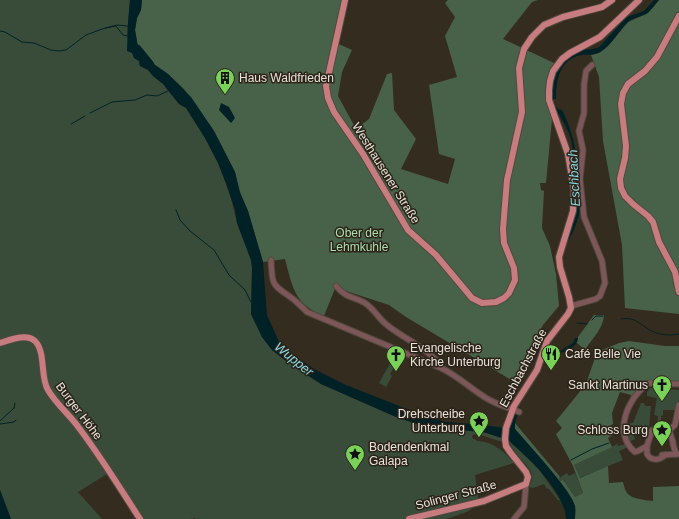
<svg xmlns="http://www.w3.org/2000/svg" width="679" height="519" font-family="Arial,sans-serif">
<rect width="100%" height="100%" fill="#352c20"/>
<g fill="#394c3a">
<path d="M 0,0 L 130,0 L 127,36 L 134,58 L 139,61 L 140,66 L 148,70 L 153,76 L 163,84 L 179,104 L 186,108 L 205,138 L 218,163 L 231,198 L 237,223 L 251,260 L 252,268 L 251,314 L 262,337 L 272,350 L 283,359 L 321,384 L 396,417 L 426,427 L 483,432 L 502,438 L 502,441 L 499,441 L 478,434 L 472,435 L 473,439 L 475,439 L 477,441 C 494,442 504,451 514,463 L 475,475 L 479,503 L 477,506 L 473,507 L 469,511 L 447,519 L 196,519 L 195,518 L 190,519 L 137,519 L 107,474 L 78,492 L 102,519 L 11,519 L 0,490 Z"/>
<polygon points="392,360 398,364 397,366 395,366 390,374 392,376 386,387 379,383"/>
<polygon points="650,388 679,390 679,400 675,410 663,410 663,415 661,416 661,425 657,425 658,416 654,415 657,398 647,396 647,392"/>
<polygon points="641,403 644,403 645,406 651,406 648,438 644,433 634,436 635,439 628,442 624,424 629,424 630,423 633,423"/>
<path d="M 509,441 L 538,468 L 560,500 L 558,500 L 548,488 L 547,489 L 544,484 L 533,488 L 529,487 C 531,483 533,479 532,475 C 531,466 513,454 509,441 Z"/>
<polygon points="617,444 618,446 626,444 628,447 619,451 623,460 579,478 574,465"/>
<polygon points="567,473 569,476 575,473 583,493 575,497 563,480 560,481 559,478"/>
</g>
<g fill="#476249">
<path d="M 142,0 L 343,0 L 332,41 L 352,50 L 342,72 L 338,96 L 356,129 L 369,119 L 387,74 L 392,73 L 394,110 L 416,139 L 401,169 L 448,184 L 455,159 L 439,154 L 429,85 L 457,77 L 445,36 L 455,17 L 445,3 L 448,0 L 538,0 L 532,2 L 503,39 L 556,64 L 548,78 L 554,118 L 552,119 L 546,183 L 540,183 L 541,190 L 544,191 L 542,228 L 550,246 L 556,274 L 559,306 L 543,325 L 513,381 L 406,317 L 389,305 L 349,292 L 336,286 L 324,316 C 317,313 311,310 305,305 C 293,295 289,274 285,259 L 263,262 L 248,211 L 239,192 L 235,172 L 214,131 L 184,89 L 168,74 L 145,58 L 138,47 L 135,30 L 137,18 L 141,10 Z"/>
<polygon points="659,0 679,0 679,314 625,308 622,245 603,141 599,77 591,55 599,53 608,46 628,22 648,13"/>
<path d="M 594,315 L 604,315 C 604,327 592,339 585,350 L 577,343 L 578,337 Z"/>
<path d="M 629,341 L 665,346 L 679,346 L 679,384 L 652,383 L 629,403 L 631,395 L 620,392 L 612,413 L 613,424 L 611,425 L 616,433 L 608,438 L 612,447 L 574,465 L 580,478 L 608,466 L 609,483 L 623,482 C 624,485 624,488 626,491 C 629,499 645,500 653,501 L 653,487 L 679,486 L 679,519 L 575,519 L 575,506 L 560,482 L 515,429 L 515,423 L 560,477 L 559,478 L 560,481 L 563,480 L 575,497 L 583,493 L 573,466 L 556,434 L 562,428 L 556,421 L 586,384 L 597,352 L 619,343 Z"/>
</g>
<g fill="#002227">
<path d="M 130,0 L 142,0 L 141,10 L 137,18 L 135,30 L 138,47 L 145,58 L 168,74 L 191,97 L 214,131 L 235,172 L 240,192 L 248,211 L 263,262 L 267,315 L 281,346 L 314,369 L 346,385 L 430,418 L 447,422 L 485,425 L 510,429 L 515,413 L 518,414 L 515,423 L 515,429 C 527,443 573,492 575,506 C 576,510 575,515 575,519 L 566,519 C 565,492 529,458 509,441 L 502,441 L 502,438 L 483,432 L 426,427 L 396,417 L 321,384 L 293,366 L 272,350 L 262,337 L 251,314 L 252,268 L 251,260 L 237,223 L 235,210 L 226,183 L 218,163 L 205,138 L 186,108 L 179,104 L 163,84 L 153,76 L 148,70 L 140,66 L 139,61 L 134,58 L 132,53 L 127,51 L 128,22 Z"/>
<path d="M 654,0 L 659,0 C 655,4 651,11 646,14 C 640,17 632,18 627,23 C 618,32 611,46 600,52 C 594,56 587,54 581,55 C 559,60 556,80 556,99 L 552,99 C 551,78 560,55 583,50 C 589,49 593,50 599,47 L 627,17 L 644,11 Z"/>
<polygon points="221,103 229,107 235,118 231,123 219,110"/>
<path d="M 557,107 L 558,109 L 562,110 C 570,126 574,139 576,156 L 573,156 C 573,135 565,125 555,108 Z"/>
<path d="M 577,203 L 580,204 C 580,217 575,228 569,240 L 566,239 L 577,209 Z"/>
<path d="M 575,338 L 578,338 C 577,348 567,349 560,354 C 556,358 552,362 548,366 L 546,364 L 558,352 L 573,343 Z"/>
<polygon points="0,490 11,519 0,519"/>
</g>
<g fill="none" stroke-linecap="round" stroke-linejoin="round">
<g stroke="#002227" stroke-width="1">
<polyline points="105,28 116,26 123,35 127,36"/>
<polyline points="0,31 5,32 22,42 34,43 51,50 59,51 66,50 86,35 102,29 117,25 128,26"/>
<polyline points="90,113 112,102 135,100 147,95 157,96 168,91"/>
<polyline points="71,124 85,116"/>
<polyline points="176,210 180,220 190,231 214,250 229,275 245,290 251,302"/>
<path d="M 621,319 C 636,316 639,325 652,331 C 660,335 670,336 679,334"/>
<polyline points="592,320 596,316 603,316"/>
<polyline points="577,323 587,324"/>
<polyline points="0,421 14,408 15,403"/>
<polyline points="0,424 14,422 16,420"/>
<polyline points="571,460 592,449 609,443"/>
</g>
<polyline stroke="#002227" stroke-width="6" points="138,48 151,64"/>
<defs>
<g id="minor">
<path d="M 271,260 C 272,288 273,284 293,299 C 298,303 303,308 307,312 L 441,368 C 458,376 471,389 486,398 C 497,405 508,407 519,412"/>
<path d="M 336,286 C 347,299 353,296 365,303 C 374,309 379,319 387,325 C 404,339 429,348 441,367"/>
<polyline points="571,306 596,299 600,296 605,283 602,261 584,217 580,179 583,150 579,131 584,113 584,85 586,71 592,65"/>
<path d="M 652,430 L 647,446 L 647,454 C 651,461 659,461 665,455"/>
<polyline points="673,442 669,430 675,425 679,405"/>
<polyline points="673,444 676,454"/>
<path d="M 647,446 L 638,451 L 635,452 C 612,433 628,397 649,383 L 679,384"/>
<polyline points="662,455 679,454"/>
<polyline points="514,519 524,507 526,484"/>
</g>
<g id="major">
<polyline points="345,0 326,86 328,98 334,112 363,154 408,230 436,255 472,298 482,303 496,302 504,298 509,293 515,280 514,268 504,243 503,229 507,180 522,112 519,68 524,49 532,37 544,25 563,17 602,7 612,0"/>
<polyline points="679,16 657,57 645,71 628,84 623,93 621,104 626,146 625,158 620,179 621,188 625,196 633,204 648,216 653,222 659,242 675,272 679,292"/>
<path d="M 0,343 C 10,340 26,333 35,341 C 46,352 40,377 48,390 C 56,404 70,415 79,428 C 101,457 120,488 140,519"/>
<polyline points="409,519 484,501 526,484 528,477 526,472 510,452 506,446 505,439 506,428 514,406 537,370 547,341 568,314 571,308 569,297 560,267 559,257 573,211 574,190 568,154 549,100 549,90 550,81 553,71 562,59 570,53 600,37 639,0"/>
</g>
</defs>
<use href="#minor" stroke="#52493e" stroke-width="7"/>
<use href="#major" stroke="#52493e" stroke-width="8"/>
<use href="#minor" stroke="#7c5658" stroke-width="5"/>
<use href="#major" stroke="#c77c80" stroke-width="6"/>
</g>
<defs>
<symbol id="building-pin" viewBox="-11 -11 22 30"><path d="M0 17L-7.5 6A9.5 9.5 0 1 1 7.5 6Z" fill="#79d157" stroke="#2b2317"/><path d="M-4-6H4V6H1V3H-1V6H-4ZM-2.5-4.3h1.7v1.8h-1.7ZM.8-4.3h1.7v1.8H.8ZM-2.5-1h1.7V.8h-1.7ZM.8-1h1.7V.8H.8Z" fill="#111"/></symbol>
<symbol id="restaurant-pin" viewBox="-11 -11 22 30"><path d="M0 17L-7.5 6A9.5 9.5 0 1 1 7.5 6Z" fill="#79d157" stroke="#2b2317"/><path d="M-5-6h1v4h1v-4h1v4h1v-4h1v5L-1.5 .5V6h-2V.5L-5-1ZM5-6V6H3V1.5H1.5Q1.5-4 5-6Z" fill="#111"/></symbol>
<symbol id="church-pin" viewBox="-11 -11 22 30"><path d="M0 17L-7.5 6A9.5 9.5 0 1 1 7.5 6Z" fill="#79d157" stroke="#2b2317"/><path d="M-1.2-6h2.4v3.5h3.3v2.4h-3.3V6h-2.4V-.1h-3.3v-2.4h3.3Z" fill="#111"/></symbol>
<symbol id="sight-pin" viewBox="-11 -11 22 30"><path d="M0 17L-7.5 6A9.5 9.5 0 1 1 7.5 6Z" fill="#79d157" stroke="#2b2317"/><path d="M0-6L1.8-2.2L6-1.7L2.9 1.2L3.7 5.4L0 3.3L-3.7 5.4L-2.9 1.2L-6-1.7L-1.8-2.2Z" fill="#111"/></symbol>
</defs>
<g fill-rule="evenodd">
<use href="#building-pin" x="214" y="67" width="22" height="30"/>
<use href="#restaurant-pin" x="540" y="343" width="22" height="30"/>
<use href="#church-pin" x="385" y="344" width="22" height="30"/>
<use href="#church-pin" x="651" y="374" width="22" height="30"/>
<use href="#sight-pin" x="468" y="410" width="22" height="30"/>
<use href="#sight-pin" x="651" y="419" width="22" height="30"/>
<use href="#sight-pin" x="344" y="443" width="22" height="30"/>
</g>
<g text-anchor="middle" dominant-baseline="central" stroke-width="3" stroke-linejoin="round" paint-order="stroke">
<g font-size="12" fill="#eae4dd" stroke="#2b2317" text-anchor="start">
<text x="239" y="78">Haus Waldfrieden</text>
<text x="410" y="348">Evangelische<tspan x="410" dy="14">Kirche Unterburg</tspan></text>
<text x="565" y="354">Café Belle Vie</text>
<text x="648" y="385" text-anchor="end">Sankt Martinus</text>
<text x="465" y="414" text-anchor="end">Drehscheibe<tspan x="465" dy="14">Unterburg</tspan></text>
<text x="648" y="430" text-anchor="end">Schloss Burg</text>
<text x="369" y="447">Bodendenkmal<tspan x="369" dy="14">Galapa</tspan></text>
</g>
<g font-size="12" fill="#eae4dd" stroke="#2b2317">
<text transform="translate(386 173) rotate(58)">Westhausener Straße</text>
<text transform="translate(523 368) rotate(-62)">Eschbachstraße</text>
<text transform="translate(79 411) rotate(53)">Burger Höhe</text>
<text transform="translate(456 495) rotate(-15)">Solinger Straße</text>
</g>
<g font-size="12" fill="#aedfb1" stroke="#2b2317">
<text x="359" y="233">Ober der<tspan x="359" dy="14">Lehmkuhle</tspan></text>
</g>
<g font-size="13" font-style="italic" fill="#88d8e5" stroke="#2b2317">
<text transform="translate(574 178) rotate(-93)">Eschbach</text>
<text transform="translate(294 359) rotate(39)">Wupper</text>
</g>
</g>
</svg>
